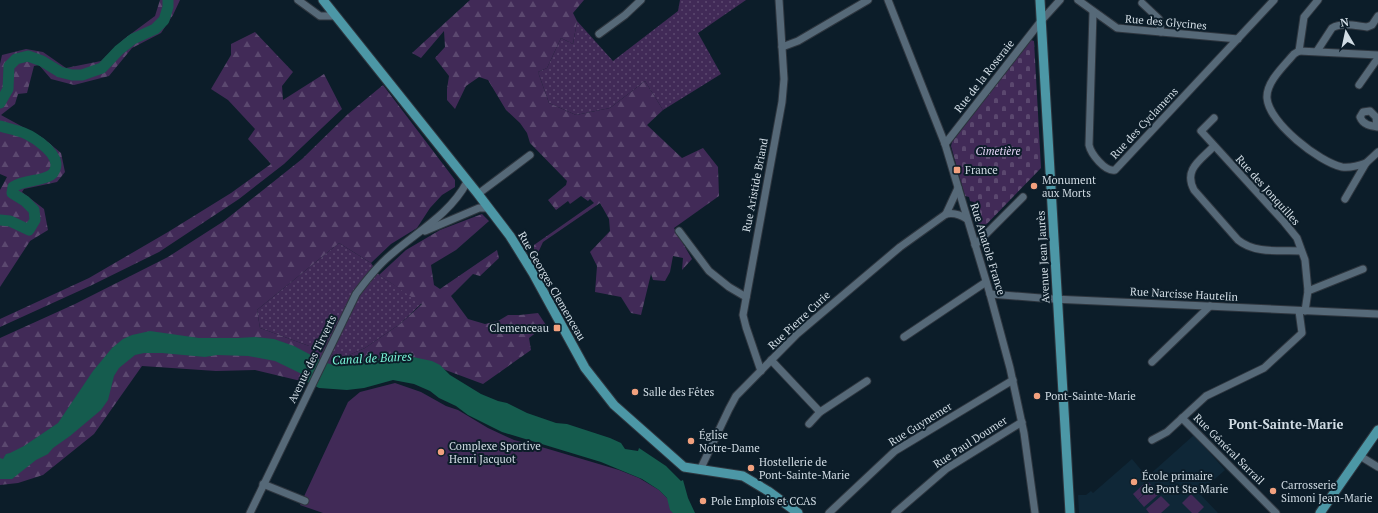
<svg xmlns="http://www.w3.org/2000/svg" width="1378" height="513" font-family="'PT Serif',serif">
<defs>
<pattern id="green-dots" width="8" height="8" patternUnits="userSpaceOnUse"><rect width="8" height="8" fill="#412a57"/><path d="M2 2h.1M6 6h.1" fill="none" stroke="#5b486f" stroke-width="1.8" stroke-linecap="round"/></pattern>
<pattern id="forest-firs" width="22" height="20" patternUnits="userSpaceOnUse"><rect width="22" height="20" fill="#412a57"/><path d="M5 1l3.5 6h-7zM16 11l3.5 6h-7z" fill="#5b486f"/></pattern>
<pattern id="cemetery-stones" width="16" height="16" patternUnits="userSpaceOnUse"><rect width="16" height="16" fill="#412a57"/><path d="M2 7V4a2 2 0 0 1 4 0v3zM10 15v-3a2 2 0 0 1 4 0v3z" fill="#5b486f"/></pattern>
</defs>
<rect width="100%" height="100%" fill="#0c1d29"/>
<polygon fill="#0f2737" points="1194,435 1225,470 1199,493 1218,513 1079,513 1078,495 1086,495 1091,491 1093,493 1132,459 1147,477"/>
<g fill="url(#green-dots)">
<polygon points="680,0 746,0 698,33 721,74 663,110 645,81 610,108 576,115 549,103 538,72 547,68 561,38 573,44 577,21 613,61 678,11"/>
<polygon points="339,243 371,263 379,275 422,303 400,324 365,348 342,358 260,328 257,310"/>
</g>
<g fill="url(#forest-firs)">
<polygon points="160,0 180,0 173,15 161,33 132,48 109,76 74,85 51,79 39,65 34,66 27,93 18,94 15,104 1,115 43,138 61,153 65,172 57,182 24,189 22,192 44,209 48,230 30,241 0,287 0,190 7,177 0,174 0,64 2,55 26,49 43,52 66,68 101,61 124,39 155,16"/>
<polygon points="470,0 584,0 573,13 577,21 573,44 561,38 547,68 538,72 549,103 576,115 610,108 645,81 663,110 647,125 682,158 703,148 718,167 719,196 674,228 692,259 682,270 683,258 673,256 670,272 665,281 653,280 651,274 641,315 631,313 621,297 595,292 597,266 590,252 610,231 609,219 600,203 543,242 537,255 534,255 534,245 594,203 590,199 588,201 581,196 570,204 568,201 556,210 548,200 566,185 567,181 530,143 527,133 520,123 506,110 488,80 479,77 466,86 455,109 447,100 447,89 449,76 435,58 445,47 444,31 421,58 412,53"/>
<polygon points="255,32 293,72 282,86 283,100 324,74 342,109 284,164 239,199 159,252 90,286 0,327 0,319 89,278 168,232 231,193 271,164 248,139 255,129 228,100 211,89 231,55 231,44"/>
<polygon points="383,85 455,180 455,187 442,195 430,208 417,228 391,244 371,263 339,243 257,310 260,328 342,358 365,348 400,324 422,304 379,275 406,250 440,230 482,214 489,221 456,250 431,265 434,285 440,289 497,250 499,258 480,276 473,274 451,296 468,319 485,324 498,321 508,315 520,315 538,313 546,325 529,338 531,350 483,384 416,359 305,382 255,370 216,371 142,366 94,434 43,475 18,483 0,485 0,338 75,304 168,257 224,221 302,159 348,114"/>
</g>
<polygon fill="url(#cemetery-stones)" points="1031,40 1034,41 1041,168 981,230 978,230 973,211 976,208 974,202 970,201 969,197 965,196 951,146 952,142"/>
<g fill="#412a57">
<polygon points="395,383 421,392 446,406 458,410 488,428 514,440 545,448 619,470 639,478 659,490 669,500 675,513 323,513 300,505 348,402 360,392"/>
<polygon points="1147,481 1152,486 1138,500 1133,494"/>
<polygon points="1153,487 1159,494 1144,507 1138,500"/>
<polygon points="1191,494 1204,507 1198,513 1192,513 1182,503"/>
<polygon points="1161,496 1170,505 1161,513 1149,513 1146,509"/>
</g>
<polygon fill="#155c4e" points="150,331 199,338 238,338 255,337 274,339 294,346 326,363 335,365 346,365 382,358 408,356 432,361 440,365 450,375 481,394 498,401 507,403 527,413 556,423 567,424 610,438 621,443 625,449 638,451 639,448 666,466 681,481 683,480 688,498 695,513 673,513 670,510 667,498 659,490 642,479 601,462 502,432 468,415 456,406 439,398 430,391 414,384 393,380 364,388 347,390 319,388 307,382 306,376 275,361 248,356 217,355 205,357 162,353 144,353 135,355 119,368 114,376 108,400 101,410 70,436 53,448 48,454 36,460 12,479 0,479 0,458 3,459 6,454 10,453 24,446 58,423 93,371 112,348 123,339 132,335"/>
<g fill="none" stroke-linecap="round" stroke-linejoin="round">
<g stroke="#155c4e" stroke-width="11">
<polyline points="0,103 8,89 9,66 16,59 28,56 42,61 60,72 72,75 82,75 102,68 119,50 133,39 155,29 164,20 168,7 168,0"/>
<path d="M 0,126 C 6,128 12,129 18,131 C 30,134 55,150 56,164 C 56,168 54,173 51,175 C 40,182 26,179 13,187 L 12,193 L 25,201 L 34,210 L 35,220 L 29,230 L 10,221 L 0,220"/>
</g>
<defs>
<g id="minor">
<polyline points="298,0 320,16 332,16 334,14"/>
<polyline points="888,0 945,144 990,294 1010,368 1024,433 1035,513"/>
<polyline points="1078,0 1117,28 1238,39"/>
<polyline points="1142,3 1159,19 1161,32"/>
<path d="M 1093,12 L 1089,145 C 1091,154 1105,172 1115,170 L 1274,0"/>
<polyline points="599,34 625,15 641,0"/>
<polyline points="782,47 798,41 868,0"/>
<path d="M 1299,51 L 1294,54 C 1284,66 1266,82 1267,98 C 1269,123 1319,162 1342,167 C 1351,168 1358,166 1366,163"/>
<polyline points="1299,51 1378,55"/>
<polyline points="1299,51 1304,17 1318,0"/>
<path d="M 1317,51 L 1332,28 C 1342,22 1357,26 1367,27 L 1372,25 L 1378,16"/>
<polyline points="1359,85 1378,58"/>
<polyline points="1214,118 1201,131 1284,222 1297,238 1305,260 1308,291 1305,311"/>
<path d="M 1377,127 L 1376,117 L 1370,111 L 1363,112 L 1360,117 C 1363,125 1371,126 1378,127"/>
<polyline points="945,144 1041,21 1060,0"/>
<path d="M 1214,146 C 1201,160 1183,169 1194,190 L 1238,240 C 1255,254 1280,250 1301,251"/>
<polyline points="478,194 530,155"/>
<polyline points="1345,199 1366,163 1378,152"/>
<polyline points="946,214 958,188"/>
<polyline points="425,231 472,211 479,208 488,208"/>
<polyline points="679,231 709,271 729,287 746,297"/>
<polyline points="975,245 1023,197"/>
<polyline points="1308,291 1363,269"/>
<polyline points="990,294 1053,299 1378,314"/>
<polyline points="904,337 986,282"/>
<polyline points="771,360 820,412 867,381"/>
<polyline points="1152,362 1210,306"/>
<polyline points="761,371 746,327 743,315 782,102 784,79 779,0"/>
<polyline points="1182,418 1276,513"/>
<polyline points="809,424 820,412"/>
<polyline points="1152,440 1167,432 1206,396 1264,368 1302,333 1299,311"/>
<polyline points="1360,456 1378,467"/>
<path d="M 700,470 L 729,409 L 736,396 L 797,334 L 900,247 L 946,214 C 954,212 961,215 967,219"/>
<polyline points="263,484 305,501"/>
<path d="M 250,513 L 356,294 C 365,282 374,270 386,259 C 413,234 449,216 467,182"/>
<polyline points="829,513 895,451 1013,380"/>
<polyline points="895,513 946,469 1022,422"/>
</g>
<g id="major">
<polyline points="323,0 478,194 510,236 533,273 585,368 614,405 684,467 743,476 768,491 798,513"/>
<polyline points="1040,0 1070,513"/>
<polyline points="1320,513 1378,430"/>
</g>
</defs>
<use href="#minor" stroke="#2e363f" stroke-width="9"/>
<use href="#major" stroke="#2e363f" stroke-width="11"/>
<use href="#minor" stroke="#566978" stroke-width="7"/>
<use href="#major" stroke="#4c97a6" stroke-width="9"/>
</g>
<g fill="#f2a17e" stroke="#0c1d29" stroke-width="1.5">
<rect x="953" y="166" width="8" height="8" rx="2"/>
<circle cx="1034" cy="186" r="4"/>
<rect x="553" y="324" width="8" height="8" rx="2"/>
<circle cx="635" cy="392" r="4"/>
<circle cx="1037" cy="396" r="4"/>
<circle cx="691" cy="441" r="4"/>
<circle cx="441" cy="452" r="4"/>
<circle cx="751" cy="468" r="4"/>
<circle cx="1134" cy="482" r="4"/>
<circle cx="1273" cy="491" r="4"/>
<circle cx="703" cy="501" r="4"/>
</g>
<g text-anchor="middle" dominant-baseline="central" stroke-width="4" stroke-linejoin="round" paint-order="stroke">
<g font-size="11" fill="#d1dce4" stroke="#0c1d29">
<text transform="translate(1166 22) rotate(5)">Rue des Glycines</text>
<text transform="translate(984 76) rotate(-52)">Rue de la Roseraie</text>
<text transform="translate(1144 123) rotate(-47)">Rue des Cyclamens</text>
<text transform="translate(755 185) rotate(-79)">Rue Aristide Briand</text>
<text transform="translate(1268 190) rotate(48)">Rue des Jonquilles</text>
<text transform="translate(988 249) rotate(73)">Rue Anatole France</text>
<text transform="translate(1043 257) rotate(-93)">Avenue Jean Jaurès</text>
<text transform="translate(552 286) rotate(60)">Rue Georges Clemenceau</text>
<text transform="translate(1184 294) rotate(3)">Rue Narcisse Hautelin</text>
<text transform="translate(799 320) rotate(-43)">Rue Pierre Curie</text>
<text transform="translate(312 359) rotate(-64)">Avenue des Tirverts</text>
<text transform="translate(920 424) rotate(-32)">Rue Guynemer</text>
<text transform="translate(970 442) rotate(-33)">Rue Paul Doumer</text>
<text transform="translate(1229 449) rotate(45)">Rue Général Sarrail</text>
</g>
<g font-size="11" font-style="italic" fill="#e5d5f7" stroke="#0c1d29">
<text x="998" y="151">Cimetière</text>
</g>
<g font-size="11" fill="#d1dce4" stroke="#0c1d29" text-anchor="start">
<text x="965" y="170">France</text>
<text x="1042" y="180">Monument<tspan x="1042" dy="13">aux Morts</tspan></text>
<text x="549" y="328" text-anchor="end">Clemenceau</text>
<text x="643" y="392">Salle des Fêtes</text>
<text x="1045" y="396">Pont-Sainte-Marie</text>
<text x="699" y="435">Église<tspan x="699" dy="13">Notre-Dame</tspan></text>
<text x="449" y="446">Complexe Sportive<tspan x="449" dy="13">Henri Jacquot</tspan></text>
<text x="759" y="462">Hostellerie de<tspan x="759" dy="13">Pont-Sainte-Marie</tspan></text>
<text x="1142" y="476">École primaire<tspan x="1142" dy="13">de Pont Ste Marie</tspan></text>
<text x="1281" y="485">Carrosserie<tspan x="1281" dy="13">Simoni Jean-Marie</tspan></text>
<text x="711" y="501">Pole Emplois et CCAS</text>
</g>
<g font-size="12" font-style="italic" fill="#7bf7da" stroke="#0c1d29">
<text transform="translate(372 358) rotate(-3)">Canal de Baires</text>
</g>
<g font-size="13" font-weight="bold" fill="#d1dce4" stroke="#0c1d29">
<text x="1286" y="424">Pont-Sainte-Marie</text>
</g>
</g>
<g transform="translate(1346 32) rotate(351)" stroke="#0c1d29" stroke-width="3" paint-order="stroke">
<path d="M0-3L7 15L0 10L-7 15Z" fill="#d1dce4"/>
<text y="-6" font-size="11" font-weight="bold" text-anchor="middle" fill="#d1dce4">N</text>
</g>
</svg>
